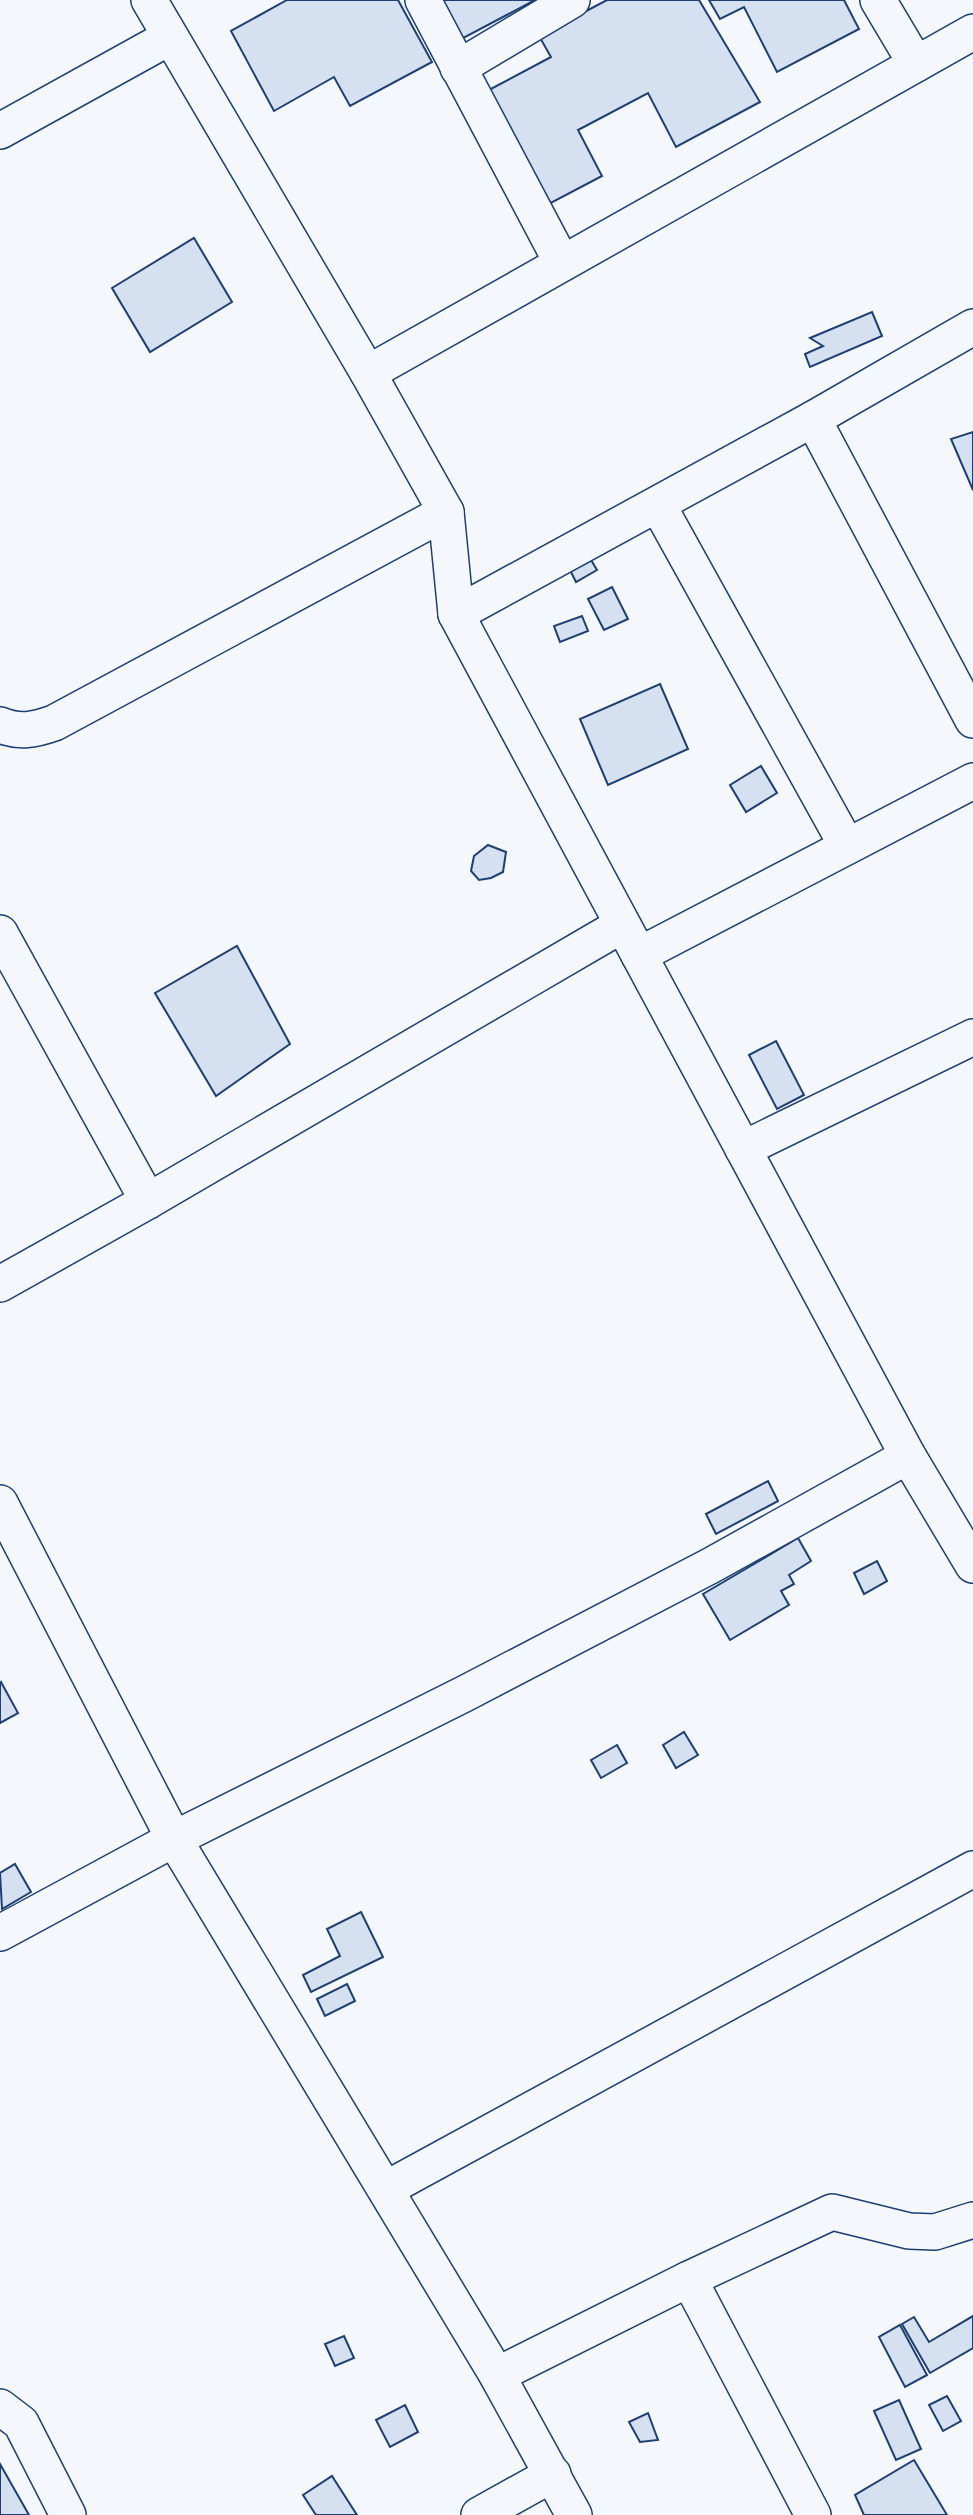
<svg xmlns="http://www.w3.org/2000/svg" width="973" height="2515" font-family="Mulish,sans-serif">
<rect width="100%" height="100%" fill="#f4f7fb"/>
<g fill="#d5e0f0" stroke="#1d3f73" stroke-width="2">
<polygon points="287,0 398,0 432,62 350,106 334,77 274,111 231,31"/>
<polygon points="429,0 535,0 452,44"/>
<polygon points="607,0 699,0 760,102 676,147 648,93 578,130 602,176 547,205 487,91 551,57 539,36"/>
<polygon points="709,0 844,0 859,29 777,72 744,7 720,19"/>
<polygon points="194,238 232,302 150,352 112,288"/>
<polygon points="872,312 882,336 810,367 805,354 823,346 810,338"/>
<polygon points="973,432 973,490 951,439"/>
<polygon points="588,555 597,570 576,582 568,566"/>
<polygon points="612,587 628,619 604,630 588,599"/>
<polygon points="582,616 588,631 560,642 554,626"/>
<polygon points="660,684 688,749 608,785 580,719"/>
<polygon points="761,766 777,793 746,812 730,785"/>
<polygon points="488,845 506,852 503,872 491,878 479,880 471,871 474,856"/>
<polygon points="237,946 290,1044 216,1096 155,993"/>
<polygon points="776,1041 804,1095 777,1109 749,1055"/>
<polygon points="768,1481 778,1501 716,1534 706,1514"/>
<polygon points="798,1538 811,1561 789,1575 794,1584 781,1591 789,1605 730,1640 703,1594"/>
<polygon points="877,1561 887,1581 864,1594 854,1573"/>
<polygon points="1,1682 18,1713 0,1723 0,1683"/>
<polygon points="684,1732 698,1755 676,1768 663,1745"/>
<polygon points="617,1745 627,1763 601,1778 591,1760"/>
<polygon points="15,1864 31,1892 2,1909 0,1873"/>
<polygon points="361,1912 383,1957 311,1992 303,1975 340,1956 327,1929"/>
<polygon points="347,1984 355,2001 325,2016 317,1999"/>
<polygon points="973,2316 973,2348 930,2373 902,2324 914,2317 929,2342"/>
<polygon points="900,2325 927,2375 905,2387 879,2337"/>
<polygon points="344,2336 354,2358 335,2366 325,2344"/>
<polygon points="947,2396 961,2421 943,2431 929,2405"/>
<polygon points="899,2400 921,2449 896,2460 874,2411"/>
<polygon points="405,2405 418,2432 390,2447 376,2420"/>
<polygon points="648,2413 658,2440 640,2442 629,2422"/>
<polygon points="914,2460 947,2515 864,2515 855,2495"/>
<polygon points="0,2464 29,2515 0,2515"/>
<polygon points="332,2476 357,2515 316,2515 303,2495"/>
</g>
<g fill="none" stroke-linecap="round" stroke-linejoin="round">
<defs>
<g id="minor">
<polyline points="149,0 368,373 446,512 456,614 908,1456 973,1565"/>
<polyline points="423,0 562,263"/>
<polyline points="878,0 916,64"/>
<polyline points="458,68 572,0"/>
<polyline points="0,131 170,37"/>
<polyline points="368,373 973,32"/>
<polyline points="813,419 973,720"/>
<polyline points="658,505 847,846"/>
<polyline points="456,614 813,419 973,327"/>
<path d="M 0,725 C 20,733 34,730 54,723 L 446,512"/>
<polyline points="0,933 148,1201"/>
<polyline points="639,955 973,781"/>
<polyline points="743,1149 973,1037"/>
<polyline points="0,1284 148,1201 622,925"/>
<polyline points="0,1503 174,1839 497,2375 574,2515"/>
<polyline points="0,1933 174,1839 464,1694 710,1566 908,1456"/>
<polyline points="386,2189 973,1869"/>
<polyline points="689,2279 813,2515"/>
<polyline points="497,2375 689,2279 832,2212 909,2231 935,2232 973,2220"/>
<polyline points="0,2407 21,2423 68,2515"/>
<polyline points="479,2515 553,2474"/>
</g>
</defs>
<use href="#minor" stroke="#1d3f73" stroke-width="38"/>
<use href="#minor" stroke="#f4f7fb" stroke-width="35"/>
</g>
</svg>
